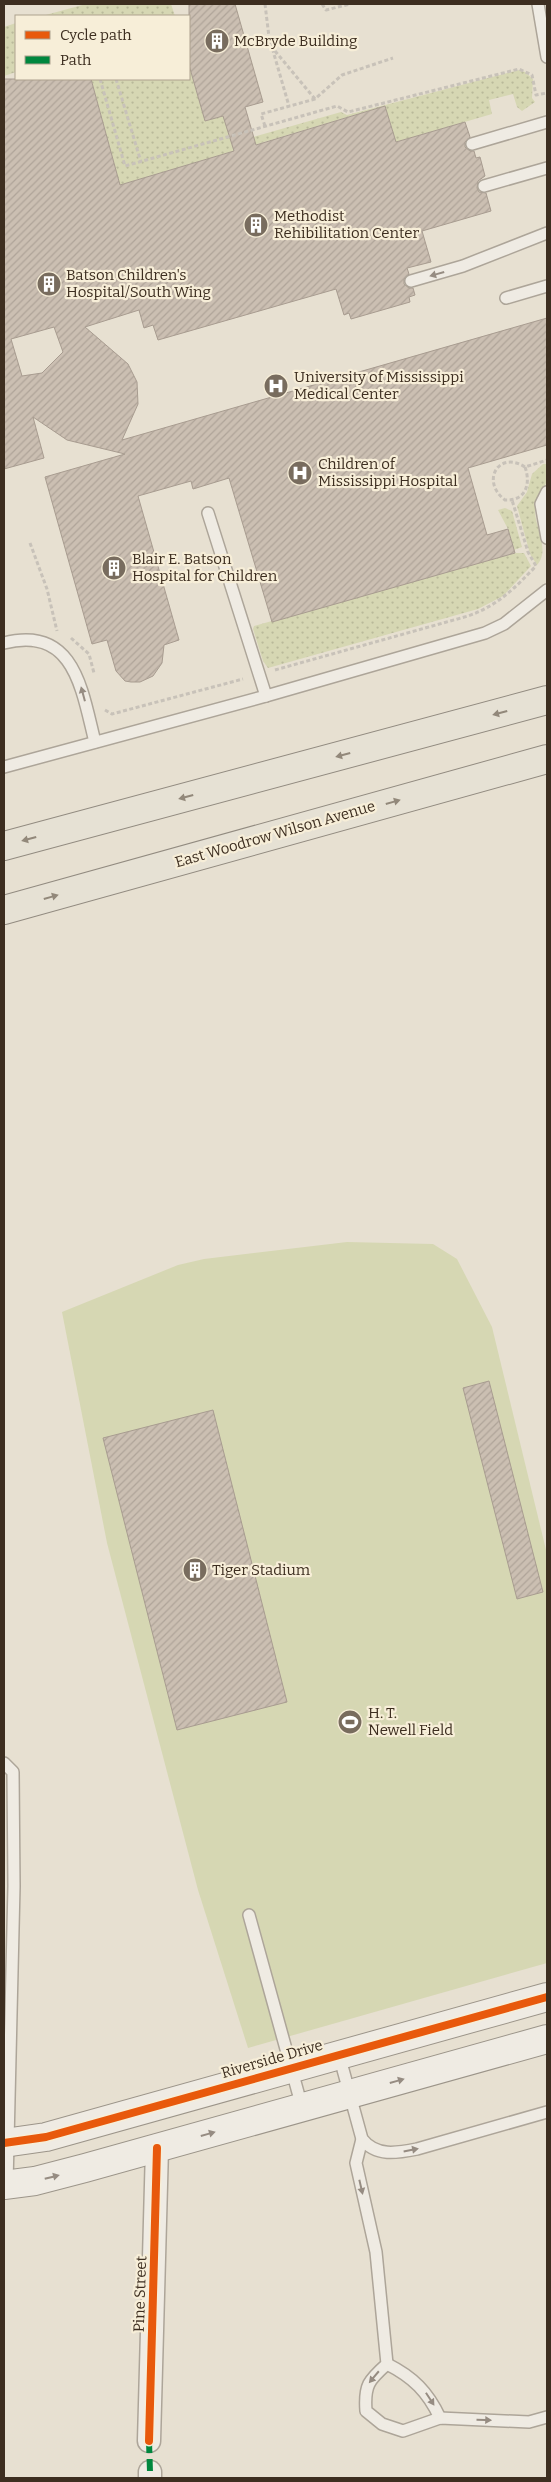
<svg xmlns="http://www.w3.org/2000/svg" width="551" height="2482" font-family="Bitter,serif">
<defs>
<pattern id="grass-dots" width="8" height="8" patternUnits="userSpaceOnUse" patternTransform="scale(1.25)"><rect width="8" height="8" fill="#d6d7b3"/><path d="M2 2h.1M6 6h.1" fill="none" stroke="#b9b99a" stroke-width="1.8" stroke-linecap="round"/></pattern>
<pattern id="building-hatch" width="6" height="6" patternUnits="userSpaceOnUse" patternTransform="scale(1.25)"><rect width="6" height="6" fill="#cbbfb2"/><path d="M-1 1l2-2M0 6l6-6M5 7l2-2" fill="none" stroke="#afa499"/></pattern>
</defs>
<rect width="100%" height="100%" fill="#e7e0d1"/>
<g fill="url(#grass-dots)">
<polygon points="86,4 171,4 175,16 42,16"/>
<polygon points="16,23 16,72 4,76 4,27"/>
<polygon points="189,65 205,121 223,116 253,137 341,112 347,115 519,70 525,72 533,79 532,98 535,102 522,111 517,107 513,94 489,100 492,114 396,142 385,106 120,185 91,79 189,79"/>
<path d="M 543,464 L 547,464 C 547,469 548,475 547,480 C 544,491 535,499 535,512 C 536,529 550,551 537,565 L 530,554 L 517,506 L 527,492 L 532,474 Z"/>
<polygon points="505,508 512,511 522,547 514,550 508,529 498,510"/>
<polygon points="515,553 524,553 531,566 503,596 478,609 268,668 263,661 253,629 254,626"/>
</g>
<polygon fill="#d6d7b3" points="347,1242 433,1244 457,1259 492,1327 547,1554 547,1963 248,2048 198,1890 107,1543 62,1312 178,1265 204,1259"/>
<g fill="url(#building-hatch)" stroke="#a89c90" fill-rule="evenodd">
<path d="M 189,4 L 235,4 L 263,102 L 245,107 L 256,145 L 385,106 L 396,142 L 465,122 L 470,137 L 465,142 L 465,147 L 470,151 L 474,151 L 476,158 L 480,157 L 485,176 L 478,181 L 477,188 L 479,192 L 486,193 L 491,211 L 422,231 L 431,262 L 407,268 L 409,274 L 404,279 L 404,284 L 409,288 L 413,288 L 415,295 L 409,297 L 410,302 L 351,319 L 349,313 L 344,315 L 336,289 L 158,340 L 153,325 L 144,328 L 139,310 L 85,327 L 128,364 L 137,382 L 138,404 L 122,440 L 547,318 L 547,445 L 468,468 L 487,535 L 508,529 L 515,553 L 272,622 L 229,478 L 193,489 L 191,481 L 138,496 L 179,640 L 164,645 L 162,663 L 153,676 L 140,682 L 131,682 L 125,681 L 116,671 L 107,640 L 92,644 L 45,477 L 125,454 L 67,440 L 33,417 L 44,458 L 4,469 L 4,79 L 91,79 L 120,185 L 234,151 L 223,116 L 205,121 L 189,65 ZM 54,327 L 63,352 L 42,373 L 22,376 L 11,339 Z"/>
<polygon points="489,1381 543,1592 517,1599 463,1388"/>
<polygon points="213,1410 287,1702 177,1730 103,1438"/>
</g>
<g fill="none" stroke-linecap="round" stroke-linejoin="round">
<defs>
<g id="lane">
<polyline points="538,4 547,57"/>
<polyline points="472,144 547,122"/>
<polyline points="484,186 547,168"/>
<polyline points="411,281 463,266 547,233"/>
<polyline points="506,298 547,286"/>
<polyline points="547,492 541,504 547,538"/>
<polyline points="208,513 266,696"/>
<path d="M 4,643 C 75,625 82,691 95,742"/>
<polyline points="4,767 266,696 485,633 504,624 547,590"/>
<polyline points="4,1763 13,1772 14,1886 7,2184"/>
<polyline points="249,1915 302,2107"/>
<path d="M 339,2055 L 362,2139 C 376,2157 397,2153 417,2149 L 547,2112"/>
<path d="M 362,2139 L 356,2163 L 376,2252 L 387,2364 C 369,2380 364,2385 366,2411 L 382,2424 L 403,2431 L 440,2418 L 529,2422 L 547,2417"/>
<path d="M 387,2364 C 413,2377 428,2392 440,2418"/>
</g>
<g id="street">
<polyline points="149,2441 157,2148"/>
<polyline points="150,2478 150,2472"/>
</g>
<g id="secondary">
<polyline points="4,2143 46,2137 547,1997"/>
<polyline points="4,2185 35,2181 85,2168 547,2039"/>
</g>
<g id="primary">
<polyline points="4,846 547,700"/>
<polyline points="4,910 547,759"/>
</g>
</defs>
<use href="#lane" stroke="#ada599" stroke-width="14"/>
<use href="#street" stroke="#ada599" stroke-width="25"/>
<use href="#secondary" stroke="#9c958a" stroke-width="30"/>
<use href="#primary" stroke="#928b80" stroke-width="30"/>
<g stroke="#c8c2b9" stroke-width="3" stroke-dasharray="4 2.5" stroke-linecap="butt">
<polyline points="265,4 269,37 289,106"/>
<polyline points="322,4 326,10 350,4"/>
<polyline points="275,51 315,99"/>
<polyline points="100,79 125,166 337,106 348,112 519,69 532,75 536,95 547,93"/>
<polyline points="116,79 141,162"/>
<polyline points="265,126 261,114 315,99 342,75 393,58"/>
<path d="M 525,467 C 531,484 526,501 505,500 C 480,481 499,450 525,467 L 547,460"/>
<polyline points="30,543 47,589 57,631"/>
<polyline points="71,638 89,654 94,673"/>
<path d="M 275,670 L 468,616 C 497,606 515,588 536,566 L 528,552 L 512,500"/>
<polyline points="105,710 112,714 243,679"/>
</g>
<use href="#lane" stroke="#efebe3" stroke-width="11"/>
<use href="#street" stroke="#efebe3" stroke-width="22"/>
<use href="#secondary" stroke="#efebe3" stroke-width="28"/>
<use href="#primary" stroke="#e6e1d4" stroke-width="28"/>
<polyline stroke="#00873e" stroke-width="6" stroke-dasharray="12 6" stroke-linecap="butt" points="149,2441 150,2472"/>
<defs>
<g id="cycleway">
<polyline points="4,2143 46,2137 547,1997"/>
<polyline points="149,2441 157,2148"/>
</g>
</defs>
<use href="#cycleway" stroke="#f7eed8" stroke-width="11"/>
<use href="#cycleway" stroke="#e8590c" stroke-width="8"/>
</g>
<defs><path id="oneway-solid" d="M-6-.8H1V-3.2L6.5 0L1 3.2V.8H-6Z" transform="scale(1.25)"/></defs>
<g fill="#968c82">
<use href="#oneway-solid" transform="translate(437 274) rotate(164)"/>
<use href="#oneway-solid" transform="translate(83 694) rotate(-105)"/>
<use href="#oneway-solid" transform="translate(397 2081) rotate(-16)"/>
<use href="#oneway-solid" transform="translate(208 2134) rotate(-16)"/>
<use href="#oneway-solid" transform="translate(411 2150) rotate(-11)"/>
<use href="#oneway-solid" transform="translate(52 2177) rotate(-14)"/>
<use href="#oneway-solid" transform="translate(361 2187) rotate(77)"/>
<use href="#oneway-solid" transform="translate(374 2377) rotate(130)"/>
<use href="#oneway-solid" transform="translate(430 2399) rotate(57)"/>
<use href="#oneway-solid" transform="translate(484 2420) rotate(2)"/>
</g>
<g fill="#92887a">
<use href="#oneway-solid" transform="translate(500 713) rotate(165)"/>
<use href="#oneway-solid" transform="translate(343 755) rotate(165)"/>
<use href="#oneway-solid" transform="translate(186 797) rotate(165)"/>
<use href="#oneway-solid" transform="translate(393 802) rotate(-16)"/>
<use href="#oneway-solid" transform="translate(29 839) rotate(165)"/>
<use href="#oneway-solid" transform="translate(51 897) rotate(-16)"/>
</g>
<defs>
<symbol id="building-disc" viewBox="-11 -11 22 22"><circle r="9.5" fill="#786c5e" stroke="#f7eed8"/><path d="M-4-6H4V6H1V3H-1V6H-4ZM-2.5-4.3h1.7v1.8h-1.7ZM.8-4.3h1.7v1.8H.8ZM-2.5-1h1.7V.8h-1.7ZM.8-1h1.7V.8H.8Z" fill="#fff"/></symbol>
<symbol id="hospital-disc" viewBox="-11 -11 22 22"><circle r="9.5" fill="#786c5e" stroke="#f7eed8"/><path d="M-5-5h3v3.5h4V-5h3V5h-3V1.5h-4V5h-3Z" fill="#fff"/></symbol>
<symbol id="stadium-disc" viewBox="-11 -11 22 22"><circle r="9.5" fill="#786c5e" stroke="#f7eed8"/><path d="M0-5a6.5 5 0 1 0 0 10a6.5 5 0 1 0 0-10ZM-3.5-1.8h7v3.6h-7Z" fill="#fff"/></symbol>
</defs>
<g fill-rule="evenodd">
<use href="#building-disc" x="203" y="27" width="28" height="28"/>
<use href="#building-disc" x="242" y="211" width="28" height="28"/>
<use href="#building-disc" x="35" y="270" width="28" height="28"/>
<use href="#hospital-disc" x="262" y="372" width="28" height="28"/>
<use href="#hospital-disc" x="286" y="459" width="28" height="28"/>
<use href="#building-disc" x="100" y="554" width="28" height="28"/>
<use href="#building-disc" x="181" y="1556" width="28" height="28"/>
<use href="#stadium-disc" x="336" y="1708" width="28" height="28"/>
</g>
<g text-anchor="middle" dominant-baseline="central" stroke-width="4.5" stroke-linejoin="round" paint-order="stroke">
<g font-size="15" fill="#3d2e20" stroke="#f7eed8" text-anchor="start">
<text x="234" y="41">McBryde Building</text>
<text x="274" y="216">Methodist<tspan x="274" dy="17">Rehibilitation Center</tspan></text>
<text x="66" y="275">Batson Children's<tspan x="66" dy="17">Hospital/South Wing</tspan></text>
<text x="294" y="377">University of Mississippi<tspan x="294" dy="17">Medical Center</tspan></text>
<text x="318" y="464">Children of<tspan x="318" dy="17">Mississippi Hospital</tspan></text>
<text x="132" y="559">Blair E. Batson<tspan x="132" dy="17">Hospital for Children</tspan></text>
<text x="212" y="1570">Tiger Stadium</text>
<text x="368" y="1713">H. T.<tspan x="368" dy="17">Newell Field</tspan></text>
</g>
<g font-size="15" fill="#3d2e20" stroke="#f7eed8">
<text transform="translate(275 834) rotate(-16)">East Woodrow Wilson Avenue</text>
<text transform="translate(272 2059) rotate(-16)">Riverside Drive</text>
<text transform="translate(140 2294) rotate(-88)">Pine Street</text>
</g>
</g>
<rect width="551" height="2482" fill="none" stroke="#3d2e20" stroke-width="10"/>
<rect x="15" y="15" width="175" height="65" fill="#f7eed8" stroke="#ada18e"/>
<rect x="25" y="31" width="25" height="8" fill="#e8590c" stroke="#ada18e"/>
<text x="60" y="40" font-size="15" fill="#3d2e20">Cycle path</text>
<rect x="25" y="56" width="25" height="8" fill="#00873e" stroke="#ada18e"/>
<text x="60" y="65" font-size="15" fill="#3d2e20">Path</text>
</svg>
